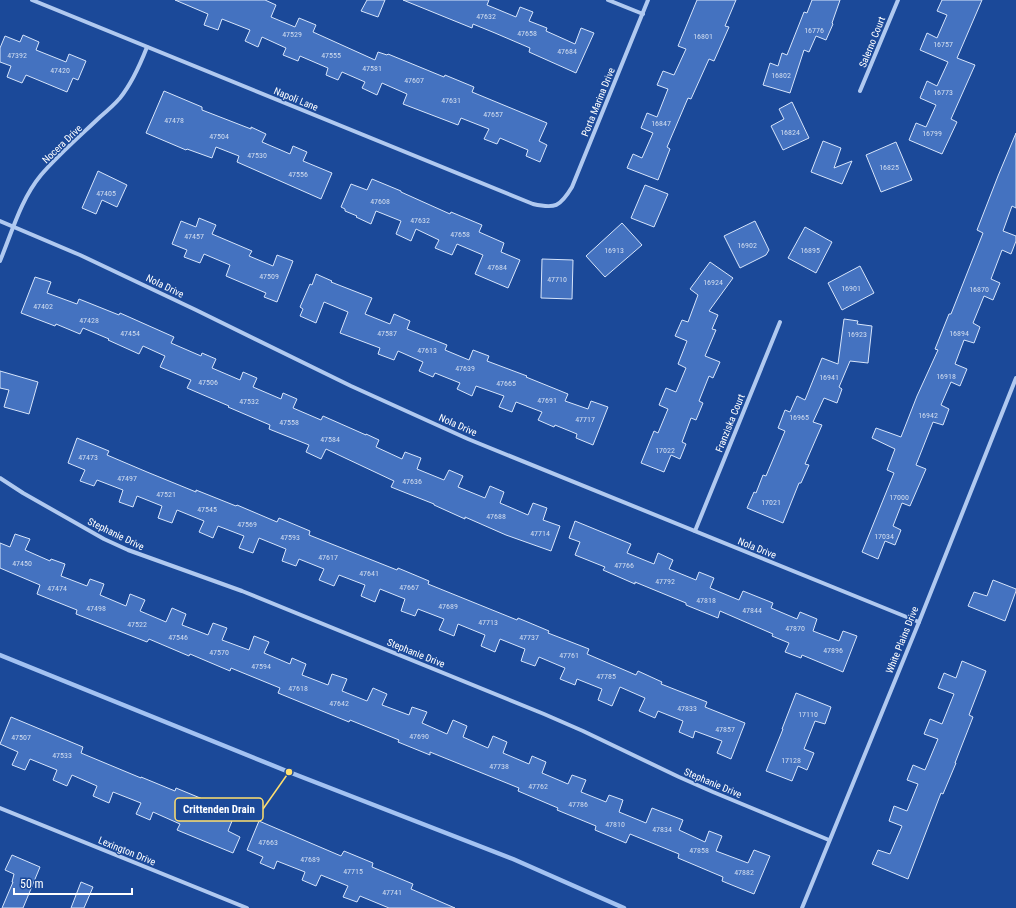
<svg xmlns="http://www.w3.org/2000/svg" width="1016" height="908" font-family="'Roboto Condensed',sans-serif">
<rect width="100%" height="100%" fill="#1b4999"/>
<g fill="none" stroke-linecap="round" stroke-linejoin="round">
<polyline stroke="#a3c2f2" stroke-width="4.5" points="0,655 289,772 513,859 624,908"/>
</g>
<g fill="#4472c0" stroke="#d7e5fb">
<polygon points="175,0 265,0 276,5 271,17 295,27 299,18 316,25 313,32 375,60 378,52 387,55 388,54 444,77 445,75 474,87 472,92 547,123 539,141 547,145 540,162 526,156 528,150 500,138 497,144 484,139 489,129 461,118 458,125 403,104 407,94 382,83 377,95 362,88 365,82 342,72 338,80 326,75 328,68 300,56 298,61 283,55 286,48 262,37 258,47 245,41 250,30 222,19 218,30 204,25 208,14"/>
<polygon points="367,0 385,0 378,17 361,11"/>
<polygon points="403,0 489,0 487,5 516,17 520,7 533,12 529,21 547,28 546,31 575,44 581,28 594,33 576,73 529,52 530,48 495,33 473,24 472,28"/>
<polygon points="697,0 736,0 725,26 729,27 714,61 709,59 691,99 688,98 667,147 670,149 658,180 627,168 633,154 642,158 653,133 641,128 647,113 657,117 668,89 657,85 663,71 674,75 686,49 678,46"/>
<polygon points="812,0 840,0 832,23 833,24 826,40 816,36 809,52 804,50 790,93 763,85 770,63 778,66 782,53 787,55 804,12 807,13"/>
<polygon points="942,0 982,0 957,58 975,65 951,119 957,122 942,154 909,140 916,123 926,127 936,105 920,98 927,81 937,86 948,62 920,50 927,33 937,38 947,15 937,11"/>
<polygon points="23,35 39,42 36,50 66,62 69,54 86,61 78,80 73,78 67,92 26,75 22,83 7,77 11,66 0,62 0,48 5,36 20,42"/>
<polygon points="164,91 202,107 202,110 251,129 251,127 266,134 262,142 290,154 293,146 307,152 303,161 332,173 321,199 237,162 239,156 216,147 212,158 187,149 186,150 146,133"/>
<polygon points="792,102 809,138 783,150 771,126 784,119 779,109"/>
<polygon points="1016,133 1016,208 1012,206 1003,231 1016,236 1016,241 1011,254 1002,250 991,279 1000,283 993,300 984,296 973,323 980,327 974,343 964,340 955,364 967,369 960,386 951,382 941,405 949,409 943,425 933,422 916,465 926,469 910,506 902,503 893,526 901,530 895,545 885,541 878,559 862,552 894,473 887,470 895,449 872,438 876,428 901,437 917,396 938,350 935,349 949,314 951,314 983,233 977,230 998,176"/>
<polygon points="823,141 841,148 834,168 852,161 842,184 811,172"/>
<polygon points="896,142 912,180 881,192 866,155"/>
<polygon points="98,171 127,185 117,207 102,200 96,214 82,208"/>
<polygon points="372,179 401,191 401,192 450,214 451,212 482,225 479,232 504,243 501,252 520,260 508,288 475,274 483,255 457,244 452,255 435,248 439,240 416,229 411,241 396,234 401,221 376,211 371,224 356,217 357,216 345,211 345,209 341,207 351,184 367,190"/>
<polygon points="645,185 668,194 654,227 631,218"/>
<polygon points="199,218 216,225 212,234 252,251 249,256 273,266 277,255 293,261 277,302 264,297 266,293 226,276 230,265 204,254 200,263 184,257 187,250 172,244 181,221 196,227"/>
<polygon points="755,221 769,250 766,255 740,268 724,236"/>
<polygon points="622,223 642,245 605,277 586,256"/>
<polygon points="805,227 832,242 816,273 788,258"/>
<polygon points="542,259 573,260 572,299 541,298"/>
<polygon points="710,262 733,278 709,311 718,315 712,329 716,330 705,356 720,362 713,378 709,376 699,401 703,403 696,420 691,418 682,442 686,444 680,459 671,455 664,472 641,463 654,431 658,433 668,409 659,405 666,388 676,392 686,368 678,364 687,341 675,336 682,320 688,322 698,295 690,289"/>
<polygon points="860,266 874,293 842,310 828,283"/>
<polygon points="316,274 332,281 331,282 372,298 365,314 390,324 394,314 410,321 407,329 447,345 445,350 469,360 473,350 489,356 487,361 527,376 526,377 568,394 565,401 588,409 591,401 608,407 593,445 576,438 577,434 555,425 554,427 538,420 542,412 516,402 512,412 499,407 504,396 476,386 472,396 457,389 460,383 435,373 433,377 419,371 423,362 398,351 394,360 378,354 380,348 340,333 348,312 324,302 316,323 300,316 303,309 300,307 310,284 312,285"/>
<polygon points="35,277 51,282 47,293 77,304 79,299 119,315 120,313 174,337 171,343 201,356 202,353 216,359 212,368 240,380 243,372 257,378 253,387 281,399 283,393 297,399 293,408 321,420 323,416 366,435 366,434 379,440 376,447 402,459 405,452 421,458 417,469 444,480 449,470 463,476 458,487 485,498 490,486 504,492 500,503 528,515 533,503 547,508 543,520 560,526 551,551 506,535 465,517 465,519 434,505 434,504 391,487 394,481 326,449 321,459 306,452 309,445 269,429 270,425 228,407 229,406 187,388 191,380 160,367 165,356 143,346 139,354 108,340 109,339 83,328 80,334 56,324 55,326 21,313"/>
<polygon points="844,319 858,321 857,324 872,326 868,363 850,361 839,387 842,389 837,403 824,398 813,422 822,425 805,464 809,465 801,483 799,483 783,523 747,508 754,492 756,493 763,475 766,476 785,431 778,428 785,410 790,412 797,396 805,400 822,358 838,364"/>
<polygon points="0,371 38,382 29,414 4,407 9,390 0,388"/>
<polygon points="77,438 109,451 107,455 147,472 196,492 196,490 236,506 237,505 277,522 279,518 310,531 309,535 397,570 398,568 429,581 428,584 517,620 518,618 549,631 548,633 589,649 587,654 636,675 638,671 662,682 661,684 707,702 705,707 745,723 731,759 717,753 722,741 695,731 693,738 679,732 683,721 658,711 655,718 639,711 645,698 620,687 612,706 598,700 602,689 577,679 575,685 560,679 565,668 539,657 535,666 521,661 525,649 500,639 495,652 481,646 485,635 458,624 454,636 439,630 444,619 418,609 415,616 401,611 405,599 380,589 375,602 361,596 365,585 339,575 334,586 319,580 324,569 299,559 296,566 282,561 286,549 259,538 253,553 239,548 244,536 218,526 213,538 199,532 204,521 177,510 172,523 158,518 162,506 137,496 133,507 119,502 123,490 97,480 94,486 80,481 85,470 68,463"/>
<polygon points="575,521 631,544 627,553 654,564 658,553 673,560 669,569 696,580 699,572 714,578 710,588 739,600 743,591 773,603 771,608 797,619 800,612 817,619 813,631 839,641 843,631 857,636 843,672 802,655 801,658 785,652 789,643 772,636 773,634 720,611 718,618 686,605 686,603 635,582 635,584 603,570 605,567 575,555 580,542 569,538"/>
<polygon points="15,534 30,539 25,550 50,561 51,559 65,564 61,576 87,586 90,579 104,584 100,595 126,606 130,594 145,600 140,611 166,622 172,608 186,614 182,625 208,635 213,623 227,628 222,640 249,650 254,636 269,642 264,653 290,664 292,658 306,664 302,675 328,685 332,674 347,679 342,691 367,701 373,688 387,694 382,705 409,715 412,707 427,712 422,723 447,734 453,720 467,726 463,737 488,748 493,736 507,742 503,753 529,764 532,756 546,762 542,773 568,784 572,775 586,780 581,792 606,802 609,795 623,800 619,812 646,823 652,808 683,820 679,830 705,842 709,831 722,836 716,851 748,863 754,850 770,856 754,894 722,881 723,877 678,858 679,854 630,834 626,843 595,830 596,826 557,810 558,808 518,791 519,788 430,752 430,755 398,742 399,740 350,720 349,722 278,693 280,688 231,668 230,671 190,654 189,656 149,639 147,642 76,614 77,610 37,594 40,585 0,568 0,543 10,547"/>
<polygon points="993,580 1016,589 1016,591 1005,621 968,606 974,592 987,596"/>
<polygon points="962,661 986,671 969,715 973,717 955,763 956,763 943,794 941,793 908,879 872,864 878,850 890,854 902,826 889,821 894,806 907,811 918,784 907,780 913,765 925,770 938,739 924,734 930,719 942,724 954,694 938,688 944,673 956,678"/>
<polygon points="796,693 831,707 825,724 815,721 804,749 814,753 807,770 798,766 792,781 766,771 783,729 782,729"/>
<polygon points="11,717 83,747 81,753 141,778 141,777 175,791 176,788 205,800 205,803 232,814 229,820 232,821 228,831 240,837 233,853 177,830 180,824 153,812 150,820 136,814 141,803 113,792 109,803 93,796 97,786 72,775 67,786 53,780 57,770 30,759 25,770 12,765 18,752 0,744"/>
<polygon points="259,821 341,856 344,851 373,863 372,867 413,884 411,889 455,908 389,908 360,896 357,902 343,897 348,886 321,875 316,886 302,880 305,872 277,861 274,869 260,863 263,857 247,850"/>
<polygon points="12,855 40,867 23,908 2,908 13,882 12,882 14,874 5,870"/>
<polygon points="81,882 93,887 84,908 71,908"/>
</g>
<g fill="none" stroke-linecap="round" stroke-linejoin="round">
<g stroke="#b0c9f0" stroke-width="4">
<path d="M 32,0 L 533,204 C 555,209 560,207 572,187 L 648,0"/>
<polyline points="608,0 643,14"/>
<polyline points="860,91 898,0"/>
<polyline points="0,221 80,255 196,310 351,386 468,439 919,622"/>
<path d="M 0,261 C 12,232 21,199 41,175 C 59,154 80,136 100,117 C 107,111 114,105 120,98 C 132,83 140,65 147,47"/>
<polyline points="0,478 23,493 104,539 128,550 242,591 544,714 583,731 679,777 713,792 829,840"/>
<polyline points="695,531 780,322"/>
<polyline points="0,808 247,908"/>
<polyline points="802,908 919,622 1016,378"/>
</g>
</g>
<g text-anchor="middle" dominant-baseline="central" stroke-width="3" stroke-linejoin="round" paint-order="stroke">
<g font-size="8" fill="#d0dcef">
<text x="486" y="16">47632</text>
<text x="814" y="30">16776</text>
<text x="527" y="33">47658</text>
<text x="292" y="34">47529</text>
<text x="703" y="36">16801</text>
<text x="943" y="44">16757</text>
<text x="567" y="51">47684</text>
<text x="17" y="55">47392</text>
<text x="331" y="55">47555</text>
<text x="372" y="68">47581</text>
<text x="60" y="70">47420</text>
<text x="781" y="75">16802</text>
<text x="414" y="80">47607</text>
<text x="943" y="92">16773</text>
<text x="451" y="100">47631</text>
<text x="493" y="114">47657</text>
<text x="174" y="120">47478</text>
<text x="661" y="123">16847</text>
<text x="790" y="132">16824</text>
<text x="932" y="133">16799</text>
<text x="219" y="136">47504</text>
<text x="257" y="155">47530</text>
<text x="889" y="167">16825</text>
<text x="298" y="174">47556</text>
<text x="106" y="193">47405</text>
<text x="380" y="201">47608</text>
<text x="420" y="220">47632</text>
<text x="460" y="234">47658</text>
<text x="194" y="236">47457</text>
<text x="747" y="245">16902</text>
<text x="614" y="250">16913</text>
<text x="810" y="250">16895</text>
<text x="497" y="267">47684</text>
<text x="269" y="276">47509</text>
<text x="557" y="279">47710</text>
<text x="713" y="282">16924</text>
<text x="851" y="288">16901</text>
<text x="979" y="289">16870</text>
<text x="43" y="306">47402</text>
<text x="89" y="320">47428</text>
<text x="130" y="333">47454</text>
<text x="387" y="333">47587</text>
<text x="959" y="333">16894</text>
<text x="857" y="334">16923</text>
<text x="427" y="350">47613</text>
<text x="465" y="368">47639</text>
<text x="946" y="376">16918</text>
<text x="829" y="377">16941</text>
<text x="208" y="382">47506</text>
<text x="506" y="383">47665</text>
<text x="547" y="400">47691</text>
<text x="249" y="401">47532</text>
<text x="928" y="415">16942</text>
<text x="799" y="417">16965</text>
<text x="585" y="419">47717</text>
<text x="289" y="422">47558</text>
<text x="330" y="439">47584</text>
<text x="665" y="450">17022</text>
<text x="88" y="457">47473</text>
<text x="127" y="478">47497</text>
<text x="412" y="481">47636</text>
<text x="166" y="494">47521</text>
<text x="899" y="497">17000</text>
<text x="771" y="502">17021</text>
<text x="207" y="509">47545</text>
<text x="496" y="516">47688</text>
<text x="247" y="524">47569</text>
<text x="540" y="533">47714</text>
<text x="884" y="536">17034</text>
<text x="290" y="537">47593</text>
<text x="328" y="557">47617</text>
<text x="22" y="563">47450</text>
<text x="624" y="565">47766</text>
<text x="369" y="573">47641</text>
<text x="665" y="581">47792</text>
<text x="409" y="587">47667</text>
<text x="57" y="588">47474</text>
<text x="706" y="600">47818</text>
<text x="448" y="606">47689</text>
<text x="96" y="608">47498</text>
<text x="752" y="610">47844</text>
<text x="488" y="622">47713</text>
<text x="137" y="624">47522</text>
<text x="795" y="628">47870</text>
<text x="178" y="637">47546</text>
<text x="529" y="637">47737</text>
<text x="833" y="650">47896</text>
<text x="219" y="652">47570</text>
<text x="569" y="655">47761</text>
<text x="261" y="666">47594</text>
<text x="606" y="676">47785</text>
<text x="298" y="688">47618</text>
<text x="339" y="703">47642</text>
<text x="687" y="708">47833</text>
<text x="808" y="714">17110</text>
<text x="725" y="729">47857</text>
<text x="419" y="736">47690</text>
<text x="21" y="737">47507</text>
<text x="62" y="755">47533</text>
<text x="791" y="760">17128</text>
<text x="499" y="766">47738</text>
<text x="538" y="786">47762</text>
<text x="578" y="804">47786</text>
<text x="615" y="824">47810</text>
<text x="662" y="829">47834</text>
<text x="268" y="842">47663</text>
<text x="699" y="850">47858</text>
<text x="310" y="859">47689</text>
<text x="353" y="871">47715</text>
<text x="744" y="872">47882</text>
<text x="392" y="892">47741</text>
</g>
<g font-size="10" fill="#fff" stroke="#1b4999">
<text transform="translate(872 42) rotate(-68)">Salerno Court</text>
<text transform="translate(296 99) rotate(22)">Napoli Lane</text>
<text transform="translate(598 102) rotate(-68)">Porta Marina Drive</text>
<text transform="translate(62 144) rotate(-44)">Nocera Drive</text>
<text transform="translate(165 286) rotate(26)">Nola Drive</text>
<text transform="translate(730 423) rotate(-68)">Franziska Court</text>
<text transform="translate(458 425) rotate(24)">Nola Drive</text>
<text transform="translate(116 534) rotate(26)">Stephanie Drive</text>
<text transform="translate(757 548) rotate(22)">Nola Drive</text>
<text transform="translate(902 640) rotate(-68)">White Plains Drive</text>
<text transform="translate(416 653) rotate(22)">Stephanie Drive</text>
<text transform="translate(713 783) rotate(23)">Stephanie Drive</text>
<text transform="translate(127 851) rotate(22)">Lexington Drive</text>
</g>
</g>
<path fill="none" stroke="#ffdf6f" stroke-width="1.5" d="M289 772L263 809"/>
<circle fill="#ffdf6f" stroke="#1b4999" stroke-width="1.5" cx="289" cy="772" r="4"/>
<rect fill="#1b4999" stroke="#ffdf6f" stroke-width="1.5" x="175" y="798" width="88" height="23" rx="4"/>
<g font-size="11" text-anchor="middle" font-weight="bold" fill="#fff">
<text x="219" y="813">Crittenden Drain</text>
</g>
<path d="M14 888v6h118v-6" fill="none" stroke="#ffffff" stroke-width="2"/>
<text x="20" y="888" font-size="12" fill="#ffffff" stroke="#1b4999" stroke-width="3" paint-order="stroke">50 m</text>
</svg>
